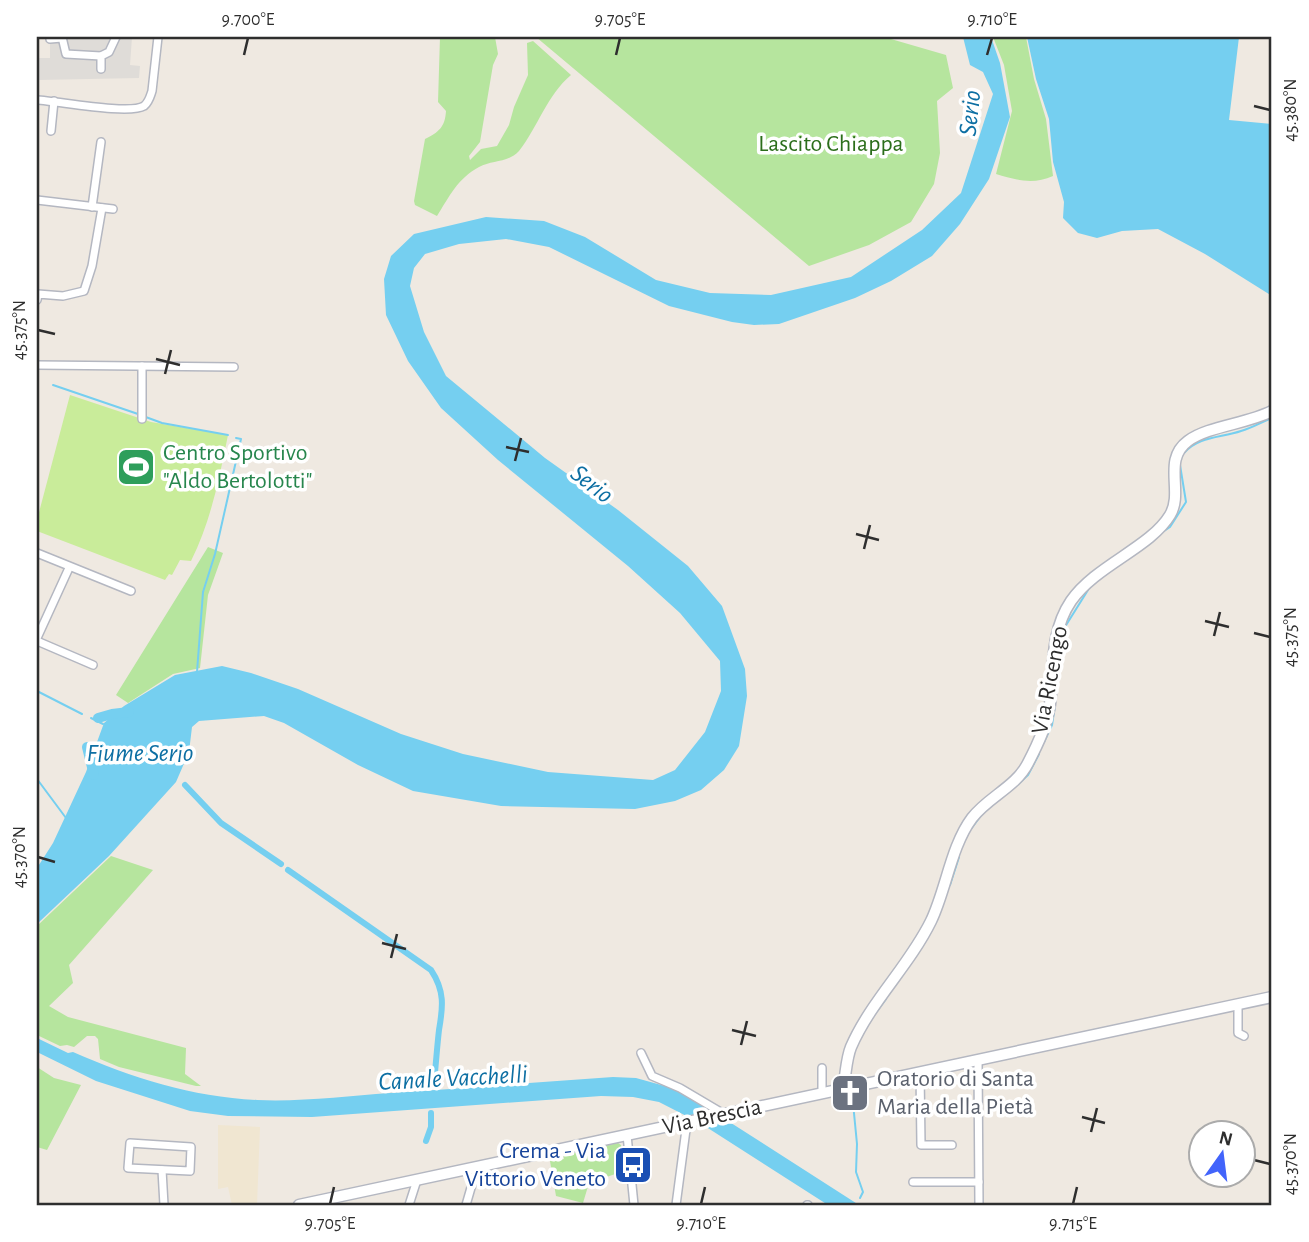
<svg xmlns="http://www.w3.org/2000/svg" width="1309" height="1242" font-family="'Alegreya Sans',sans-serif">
<rect width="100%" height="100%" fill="#efe9e1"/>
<polygon fill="#f0e6d1" points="218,1125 260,1127 257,1205 232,1205 228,1187 218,1189"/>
<g fill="#b6e59e">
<path d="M 440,37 L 495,37 L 498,54 L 493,65 L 480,142 L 469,156 L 470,160 L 481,149 L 497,146 L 509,125 L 514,107 L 528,75 L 527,43 L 533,41 L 571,75 C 547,95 538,127 519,151 C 508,163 492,160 479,167 C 458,178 449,197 437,216 L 415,205 L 414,201 L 425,139 C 439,132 445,127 446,111 L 438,102 Z"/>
<polygon points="536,37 884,37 946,55 953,88 937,101 940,153 934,184 911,222 869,245 809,266"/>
<path d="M 993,37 L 1026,37 L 1034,79 L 1046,119 L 1053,176 C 1033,185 1016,180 996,174 L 1012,111 L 1004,65 Z"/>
<polygon points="208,547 223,553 208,595 200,668 173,674 128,703 116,695"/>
<polygon points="111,856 153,870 69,965 73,983 49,1006 68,1017 186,1048 185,1074 201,1086 196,1086 119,1067 100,1059 98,1039 95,1036 87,1036 74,1047 67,1045 60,1046 37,1035 37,926"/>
<polygon points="37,1067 54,1078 81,1085 47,1150 37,1147"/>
<polygon points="618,1143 621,1145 624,1171 589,1183 583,1203 556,1196 550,1161 564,1159 563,1154 574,1155 574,1152"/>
</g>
<path fill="#c9ec9a" d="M 70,395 L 151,422 L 228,435 C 219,479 211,521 191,561 L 180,560 L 172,575 L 169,574 L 165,580 L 37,531 L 37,520 Z"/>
<polygon fill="#dfdcd8" points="50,37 132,37 130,65 140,66 139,78 39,80 39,58 50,58"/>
<g fill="#75cff0">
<polygon points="963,37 991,37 1000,63 1010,117 989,179 960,224 932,256 891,281 855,298 779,324 754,325 732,322 669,306 549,247 506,239 459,244 425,254 414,268 410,286 424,332 446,376 545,458 618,510 688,566 722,606 745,669 747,696 739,746 724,770 701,790 675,801 635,809 501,806 413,791 358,765 284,723 264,716 199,721 192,727 189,752 176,782 109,856 37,924 37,868 53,843 86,772 104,723 124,706 175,675 222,666 251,673 298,689 401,734 463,754 548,772 653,780 675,770 705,732 721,691 720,661 680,613 628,566 498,460 441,408 408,361 386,315 384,279 391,256 414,234 486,217 544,221 585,237 656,280 710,293 771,295 851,277 922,230 961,193 993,94 983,72 970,65"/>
<polygon points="1027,37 1239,37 1229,120 1272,124 1272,296 1205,254 1158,229 1122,231 1097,238 1078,233 1063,218 1064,202 1053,162 1049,119 1036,79"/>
<path d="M 37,1038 L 68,1053 L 73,1052 C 132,1078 193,1097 257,1100 C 301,1102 347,1096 390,1093 C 465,1088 539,1082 613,1077 L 636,1078 L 672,1088 L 717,1114 L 859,1205 L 828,1205 L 700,1123 L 659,1102 L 633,1097 L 601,1096 L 312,1117 L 228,1116 L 190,1111 L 96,1081 L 37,1052 Z"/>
</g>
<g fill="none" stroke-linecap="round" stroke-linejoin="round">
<g stroke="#75cff0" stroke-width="2">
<polyline points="53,385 138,414"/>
<polyline points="143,416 162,423 228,435"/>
<path d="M 1184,453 C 1199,436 1221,438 1241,431 C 1252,428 1262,422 1272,418"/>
<polyline points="1164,531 1170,527 1186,502 1180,465"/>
<polyline points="1063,630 1088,590"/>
<polyline points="197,672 203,592 215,554 241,439 236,438"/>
<polyline points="37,691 82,714"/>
<polyline points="91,718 103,724"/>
<polyline points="1044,742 1052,725 1055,705"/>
<polyline points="37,779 66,818"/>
<polyline points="1016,786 1028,775 1039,754"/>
<polyline points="971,829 982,814"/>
<polyline points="950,885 959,857"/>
<polyline points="877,1011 886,999"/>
<polyline points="853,1103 857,1144 856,1172 863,1192 860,1198"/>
</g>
<g stroke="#75cff0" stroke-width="6">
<polyline points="185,785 221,823 281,864"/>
<path d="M 288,870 L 431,970 C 445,991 443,1007 439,1030 C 437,1047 436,1064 434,1082"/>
<polyline points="426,1141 431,1127 431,1113"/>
</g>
<g stroke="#75cff0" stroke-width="10">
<polyline points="98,718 112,714 129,712"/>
<polyline points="87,747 94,775"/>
</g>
<defs>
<g id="street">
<polyline points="62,37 66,54 101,56"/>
<polyline points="50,39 62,38"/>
<polyline points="101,69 101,56 109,52 116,37"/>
<path d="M 37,100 C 58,101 129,115 144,106 C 149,102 150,97 152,91 L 158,37"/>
<polyline points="51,131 54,101"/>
<polyline points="37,200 113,209"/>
<polyline points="92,207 101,142"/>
<polyline points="37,300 38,294 63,296 84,291 92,266 102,208"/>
<polyline points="37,365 234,367"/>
<polyline points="142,366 142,419"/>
<polyline points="37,553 131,591"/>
<polyline points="37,638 69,568"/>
<polyline points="37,641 93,665"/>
<polyline points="1238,1004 1238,1033 1244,1036"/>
<polyline points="641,1053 652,1076 680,1088 724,1114"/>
<polyline points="978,1060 979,1205"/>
<polyline points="822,1068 822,1093"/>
<polyline points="920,1072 921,1145 952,1145"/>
<polyline points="627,1135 634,1205"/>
<polygon points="130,1143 191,1147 190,1171 128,1168"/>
<polyline points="162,1170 164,1205"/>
<polyline points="913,1182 979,1182"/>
<polyline points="409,1205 417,1180"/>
<polyline points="466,1205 477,1167"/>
<polyline points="676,1205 687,1122"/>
<polyline points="807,1205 808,1205"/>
</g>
<g id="secondary">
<path d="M 843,1088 C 846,1075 846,1059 851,1047 C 871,1001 909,966 931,921 C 946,890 951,846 972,818 C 988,797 1016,787 1028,763 C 1038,744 1047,725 1050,704 C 1054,669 1050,632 1071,601 C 1096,565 1150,548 1170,515 C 1184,492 1162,460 1188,441 C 1208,426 1247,424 1272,411"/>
<polyline points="299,1205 1272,997"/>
</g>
</defs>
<use href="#street" stroke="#b4b7c1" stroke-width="10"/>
<use href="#secondary" stroke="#b4b7c1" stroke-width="13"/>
<use href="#street" stroke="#fff" stroke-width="7"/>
<use href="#secondary" stroke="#fff" stroke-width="10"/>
</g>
<path fill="none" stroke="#2e2e2e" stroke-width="2.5" d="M 244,55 L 248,38M 616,55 L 620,38M 987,55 L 992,38M 1254,106 L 1270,110M 38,330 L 55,334M 156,359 L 180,365M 165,374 L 171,350M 506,447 L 529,452M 515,461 L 521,438M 856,534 L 879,540M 864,549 L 870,525M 1205,621 L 1229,627M 1254,633 L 1270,637M 1214,636 L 1220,612M 38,857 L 55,862M 382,943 L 406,949M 391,958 L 397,934M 732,1030 L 756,1036M 741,1045 L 747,1021M 1082,1117 L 1105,1123M 1091,1132 L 1097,1108M 1254,1160 L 1270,1164M 330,1204 L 334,1187M 701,1204 L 705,1187M 1073,1204 L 1077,1187"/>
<defs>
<symbol id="stadium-square" viewBox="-11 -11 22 22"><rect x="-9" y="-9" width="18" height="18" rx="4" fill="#2e9e5b" stroke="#fff"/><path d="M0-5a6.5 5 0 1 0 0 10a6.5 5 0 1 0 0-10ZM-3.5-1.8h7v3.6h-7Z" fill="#fff"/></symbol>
<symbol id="church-square" viewBox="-11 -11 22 22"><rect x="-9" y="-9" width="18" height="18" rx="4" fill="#6b7280" stroke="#fff"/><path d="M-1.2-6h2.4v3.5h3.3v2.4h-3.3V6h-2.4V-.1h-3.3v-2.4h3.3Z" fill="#fff"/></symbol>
<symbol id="bus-square" viewBox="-11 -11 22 22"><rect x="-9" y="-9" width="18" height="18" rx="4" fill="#1a4fb4" stroke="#fff"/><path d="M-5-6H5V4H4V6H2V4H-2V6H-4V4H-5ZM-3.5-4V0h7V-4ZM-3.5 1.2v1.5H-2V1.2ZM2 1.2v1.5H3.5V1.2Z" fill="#fff"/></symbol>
</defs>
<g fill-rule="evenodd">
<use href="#stadium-square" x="114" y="445" width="44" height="44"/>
<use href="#church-square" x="828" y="1071" width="44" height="44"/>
<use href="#bus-square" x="611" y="1143" width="44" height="44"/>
</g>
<g text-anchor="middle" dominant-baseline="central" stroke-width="7" stroke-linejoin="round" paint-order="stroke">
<g font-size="24" fill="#2c6e1b" stroke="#fff">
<text x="831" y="144">Lascito Chiappa</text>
</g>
<g font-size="24" fill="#27864d" stroke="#fff" text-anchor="start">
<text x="163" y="453">Centro Sportivo<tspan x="163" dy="28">"Aldo Bertolotti"</tspan></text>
</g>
<g font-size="24" fill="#2e2e2e" stroke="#fff">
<text transform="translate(1050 680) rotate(-79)">Via Ricengo</text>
<text transform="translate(712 1117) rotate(-12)">Via Brescia</text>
</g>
<g font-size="24" fill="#5b616d" stroke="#fff" text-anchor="start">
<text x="877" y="1079">Oratorio di Santa<tspan x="877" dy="28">Maria della Pietà</tspan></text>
</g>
<g font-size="24" fill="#164399" stroke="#fff" text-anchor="end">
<text x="606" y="1151">Crema - Via<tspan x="606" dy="28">Vittorio Veneto</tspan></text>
</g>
<g font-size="26" font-style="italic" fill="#0d6fa3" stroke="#fff">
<text transform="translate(970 113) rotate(-84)">Serio</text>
<text transform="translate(592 484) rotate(38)">Serio</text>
<text x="140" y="753">Fiume Serio</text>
<text transform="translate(453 1078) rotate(-3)">Canale Vacchelli</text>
</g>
</g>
<rect width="1309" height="1242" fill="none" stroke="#ffffff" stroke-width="77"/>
<g transform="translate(1222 1154) rotate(14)"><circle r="33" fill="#ffffff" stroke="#ababab" stroke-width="2"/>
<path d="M0-5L12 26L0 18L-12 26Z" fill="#4264fb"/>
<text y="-10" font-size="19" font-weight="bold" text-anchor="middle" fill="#2e2e2e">N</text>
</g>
<rect x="38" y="38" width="1232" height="1166" fill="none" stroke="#2e2e2e" stroke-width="2.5"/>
<g font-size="18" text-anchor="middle" fill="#2e2e2e">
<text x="248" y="25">9.700°E</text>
<text x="620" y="25">9.705°E</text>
<text x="992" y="25">9.710°E</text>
<text transform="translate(1290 110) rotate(-90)" y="6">45.380°N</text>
<text transform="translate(19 330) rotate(-90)" y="6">45.375°N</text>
<text transform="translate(1290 637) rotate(-90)" y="6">45.375°N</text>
<text transform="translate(19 857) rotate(-90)" y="6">45.370°N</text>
<text transform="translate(1290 1164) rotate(-90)" y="6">45.370°N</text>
<text x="330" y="1229">9.705°E</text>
<text x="701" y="1229">9.710°E</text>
<text x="1073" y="1229">9.715°E</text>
</g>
</svg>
